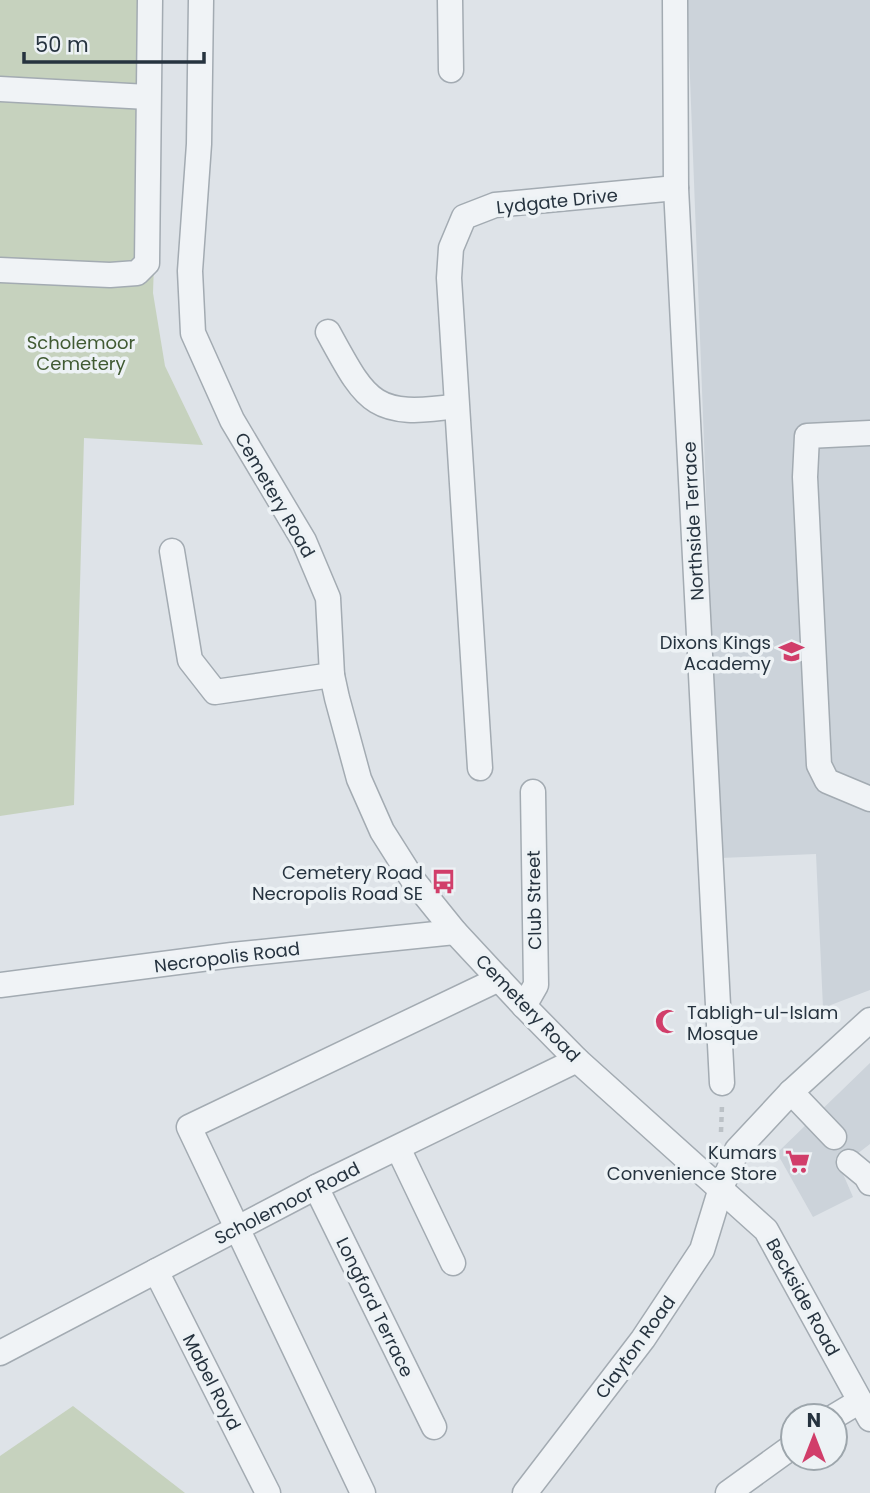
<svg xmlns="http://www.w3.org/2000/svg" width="870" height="1493" font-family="Poppins,sans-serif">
<rect width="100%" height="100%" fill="#dee3e8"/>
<g fill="#ccd3da">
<polygon points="687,0 870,0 870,990 823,1008 816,854 720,858"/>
<polygon points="870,1063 870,1144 840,1167 853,1197 813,1217 777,1153"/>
</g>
<g fill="#c6d2be">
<polygon points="0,0 163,0 153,293 165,366 203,445 84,438 74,805 0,816"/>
<polygon points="73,1406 185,1493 0,1493 0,1456"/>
</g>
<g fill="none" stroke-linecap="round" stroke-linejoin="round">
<defs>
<g id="minor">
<polyline points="201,0 199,144 190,271 193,333 232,420 304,541 328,598 332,675 337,698 359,779 382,831 413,880 455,932 524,1006 577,1060 766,1230 870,1419"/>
<polyline points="450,0 451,70"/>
<polyline points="675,0 676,188 722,1083"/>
<polyline points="0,89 148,97"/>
<polyline points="0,270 110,275 137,273 147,263 150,0"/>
<path d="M 328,332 C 366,401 372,419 456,406"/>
<polyline points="870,433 807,436 805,477 819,765 827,781 870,799"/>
<polyline points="172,551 190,660 215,692 332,675"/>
<polyline points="480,768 449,278 451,248 464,217 495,205 676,188"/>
<polyline points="0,985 232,955 455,932"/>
<polyline points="524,1006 536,985 533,792"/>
<polyline points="791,1092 834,1137"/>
<polyline points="398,1148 453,1263"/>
<polyline points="849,1162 866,1176 870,1183"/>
<polyline points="316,1187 434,1427"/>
<polyline points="156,1271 268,1493"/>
<polyline points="0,1353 316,1187 577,1060"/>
<polyline points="835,1416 860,1401"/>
<polyline points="363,1493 189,1127 499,979"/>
<polyline points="525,1493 643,1339 702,1250 721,1188 737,1150 791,1092 870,1020"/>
<polyline points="728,1493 793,1446"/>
</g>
</defs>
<use href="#minor" stroke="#a3abb2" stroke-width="27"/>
<polyline stroke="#bbc1c6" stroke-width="4.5" stroke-dasharray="5 5" stroke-linecap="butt" points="721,1132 722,1105"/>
<use href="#minor" stroke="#f0f3f6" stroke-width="24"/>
</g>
<defs>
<symbol id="school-bare" viewBox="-9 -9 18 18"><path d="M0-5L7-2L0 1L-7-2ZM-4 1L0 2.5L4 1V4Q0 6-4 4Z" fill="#d13e6a" stroke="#edf2f5" stroke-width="2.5" paint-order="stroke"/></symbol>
<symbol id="bus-bare" viewBox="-9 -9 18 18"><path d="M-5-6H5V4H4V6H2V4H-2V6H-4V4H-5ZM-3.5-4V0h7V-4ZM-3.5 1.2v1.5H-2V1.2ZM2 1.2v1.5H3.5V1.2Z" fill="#d13e6a" stroke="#edf2f5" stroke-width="2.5" paint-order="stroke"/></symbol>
<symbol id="mosque-bare" viewBox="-9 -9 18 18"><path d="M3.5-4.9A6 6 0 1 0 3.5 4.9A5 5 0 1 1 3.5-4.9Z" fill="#d13e6a" stroke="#edf2f5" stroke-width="2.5" paint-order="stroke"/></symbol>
<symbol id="supermarket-bare" viewBox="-9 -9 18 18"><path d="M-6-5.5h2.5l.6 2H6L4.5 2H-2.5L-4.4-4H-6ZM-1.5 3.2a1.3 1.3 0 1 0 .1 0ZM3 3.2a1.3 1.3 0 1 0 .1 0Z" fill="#d13e6a" stroke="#edf2f5" stroke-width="2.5" paint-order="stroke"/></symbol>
</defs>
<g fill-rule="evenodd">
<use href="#school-bare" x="774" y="634" width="35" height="35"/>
<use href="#bus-bare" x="426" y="864" width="35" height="35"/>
<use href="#mosque-bare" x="650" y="1004" width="35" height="35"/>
<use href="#supermarket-bare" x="780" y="1144" width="35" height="35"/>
</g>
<g text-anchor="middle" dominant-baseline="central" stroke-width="7" stroke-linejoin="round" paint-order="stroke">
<g font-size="18" fill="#26333f" stroke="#edf2f5">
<text transform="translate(557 201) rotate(-6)">Lydgate Drive</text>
<text transform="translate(275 495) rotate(60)">Cemetery Road</text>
<text transform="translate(693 521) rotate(-93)">Northside Terrace</text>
<text transform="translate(534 900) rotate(-91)">Club Street</text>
<text transform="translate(227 957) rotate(-7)">Necropolis Road</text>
<text transform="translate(528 1008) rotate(46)">Cemetery Road</text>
<text transform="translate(287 1203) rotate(-27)">Scholemoor Road</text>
<text transform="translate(803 1297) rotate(61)">Beckside Road</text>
<text transform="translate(375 1307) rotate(64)">Longford Terrace</text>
<text transform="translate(635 1347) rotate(-54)">Clayton Road</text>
<text transform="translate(212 1382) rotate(63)">Mabel Royd</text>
</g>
<g font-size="18" fill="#415b33" stroke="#edf2f5">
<text x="81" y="342">Scholemoor<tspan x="81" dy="21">Cemetery</tspan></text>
</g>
<g font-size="18" fill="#26333f" stroke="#edf2f5" text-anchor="end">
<text x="771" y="642">Dixons Kings<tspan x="771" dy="21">Academy</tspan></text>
<text x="423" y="872">Cemetery Road<tspan x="423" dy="21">Necropolis Road SE</tspan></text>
<text x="687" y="1012" text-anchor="start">Tabligh-ul-Islam<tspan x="687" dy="21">Mosque</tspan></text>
<text x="777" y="1152">Kumars<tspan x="777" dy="21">Convenience Store</tspan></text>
</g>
</g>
<g transform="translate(814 1437)"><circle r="33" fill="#edf2f5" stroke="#9da6ac" stroke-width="2"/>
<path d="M0-5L12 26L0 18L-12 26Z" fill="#d13e6a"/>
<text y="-10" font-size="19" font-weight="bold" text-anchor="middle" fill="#26333f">N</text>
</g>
<path d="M24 52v10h180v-10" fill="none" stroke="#26333f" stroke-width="3.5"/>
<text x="35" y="52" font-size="21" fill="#26333f" stroke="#edf2f5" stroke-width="5" paint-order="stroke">50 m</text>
</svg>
